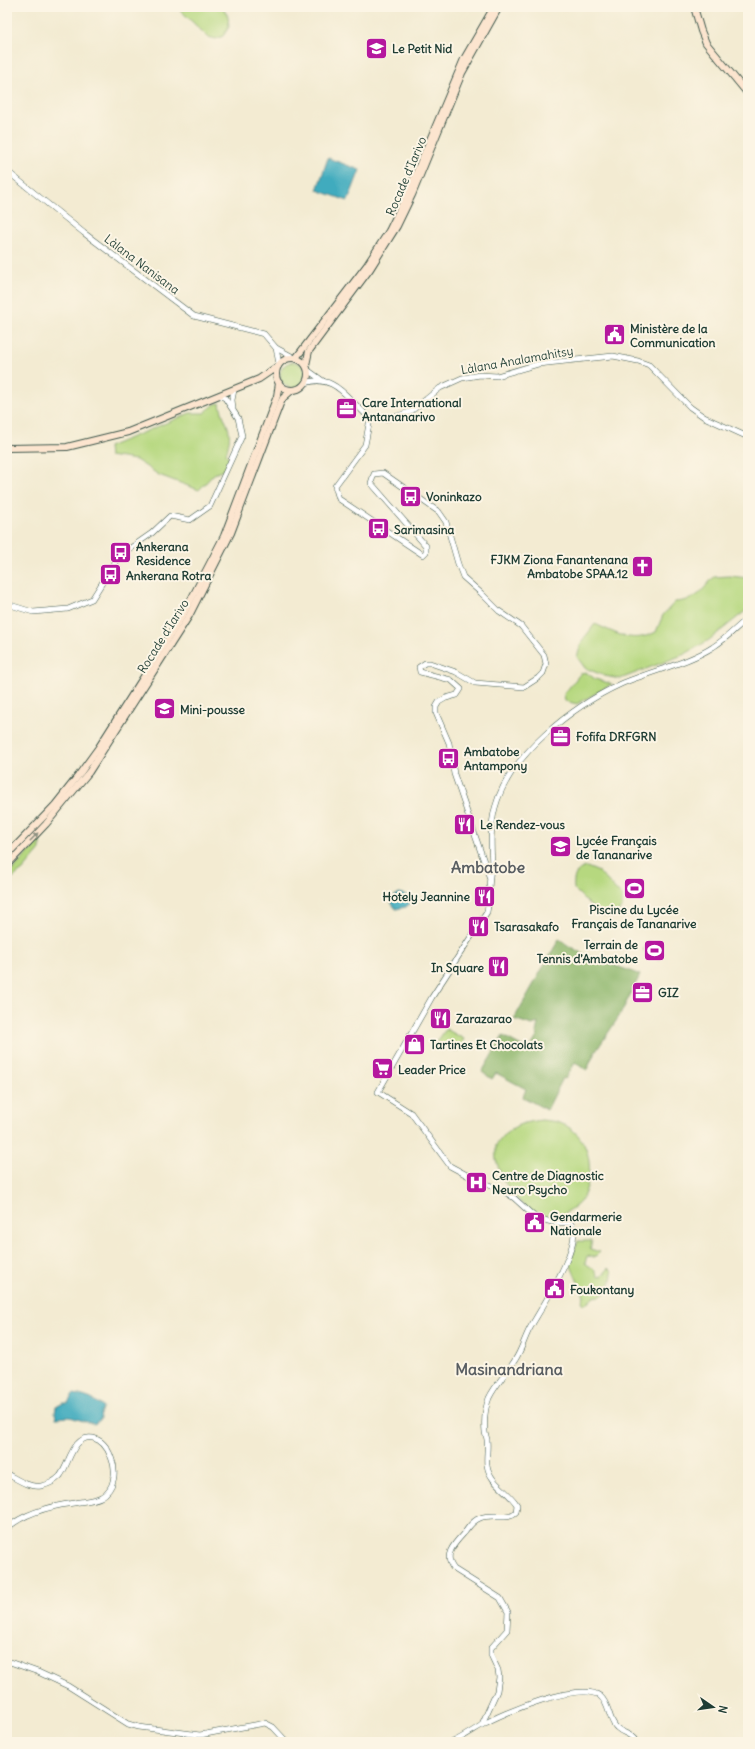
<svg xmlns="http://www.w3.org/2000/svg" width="755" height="1749" font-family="Delius,sans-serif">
<rect width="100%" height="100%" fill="#fcf5e5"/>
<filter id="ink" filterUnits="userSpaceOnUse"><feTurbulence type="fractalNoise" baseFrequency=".025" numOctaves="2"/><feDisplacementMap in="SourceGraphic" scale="8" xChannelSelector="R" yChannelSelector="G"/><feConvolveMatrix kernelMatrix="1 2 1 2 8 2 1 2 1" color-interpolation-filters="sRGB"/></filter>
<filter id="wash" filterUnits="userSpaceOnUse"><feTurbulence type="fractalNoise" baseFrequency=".012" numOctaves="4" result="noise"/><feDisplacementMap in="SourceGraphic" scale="16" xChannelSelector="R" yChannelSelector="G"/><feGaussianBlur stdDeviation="0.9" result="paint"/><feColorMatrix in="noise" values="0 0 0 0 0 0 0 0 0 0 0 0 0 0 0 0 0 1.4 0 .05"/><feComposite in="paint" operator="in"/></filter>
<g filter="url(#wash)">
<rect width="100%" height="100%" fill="#f3ebd2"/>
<g fill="#b6d87f" stroke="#6a8a5a">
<polygon points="177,7 222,7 228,16 229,27 223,36 216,39 208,37"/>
<circle cx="293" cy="375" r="13"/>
<path d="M 220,403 C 224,427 235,425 226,454 L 230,459 L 224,470 L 214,474 L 199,490 L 159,475 L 136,460 L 109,456 L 108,447 L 190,413 L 204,413 L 215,404 Z"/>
<path d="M 730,576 L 748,578 L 748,609 L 709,640 L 685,654 L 620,679 L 605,676 L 585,668 L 577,657 L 582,641 L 595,624 C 618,634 632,644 656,632 L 663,615 L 675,602 C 698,600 699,593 714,577 Z"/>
<polygon points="587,673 595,679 612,684 577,704 565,701 564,694 580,674"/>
<polygon points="40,840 40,850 23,870 7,882 7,876"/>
<path d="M 587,867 L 599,872 L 622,896 L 622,907 L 614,916 L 601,916 L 574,889 C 573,878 575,869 587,867 Z"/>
<polygon points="649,942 664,953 659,960 643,950"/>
<polygon points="446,1029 464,1039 457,1052 437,1042"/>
<path d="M 542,1120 C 548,1121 555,1121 560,1123 C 591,1134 596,1173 582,1199 C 578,1207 562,1214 555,1219 C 526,1215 505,1191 497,1163 C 495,1158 496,1151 496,1145 C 511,1126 518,1123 542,1120 Z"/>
<path d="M 578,1241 L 592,1241 L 590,1249 L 600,1252 L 595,1257 L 587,1256 L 585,1263 L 595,1270 L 598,1277 L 602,1276 L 609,1268 L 612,1271 C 612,1279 609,1293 600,1296 C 598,1297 596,1296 594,1297 C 590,1300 588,1304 584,1304 L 582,1301 L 584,1296 L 571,1266 L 571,1260 Z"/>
</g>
<path fill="#90b86e" stroke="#587a51" d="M 559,939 C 583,958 612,963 640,975 L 620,1015 L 594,1054 L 587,1070 L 575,1063 L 565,1079 L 563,1078 L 547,1110 L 523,1097 L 526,1089 L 496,1073 L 492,1079 L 482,1072 L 503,1036 L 529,1050 L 538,1035 L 536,1033 L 538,1023 L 532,1025 L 514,1019 Z"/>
<g fill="#3fabbe" stroke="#2f7479">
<polygon points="328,158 360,170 348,201 317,190"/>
<polygon points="399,893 409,896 414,900 406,907 396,909 392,904 390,899"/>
<path d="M 73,1394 C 83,1395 98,1400 103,1408 L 100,1413 L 101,1419 L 94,1424 L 70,1417 L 56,1418 L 55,1413 L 56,1407 L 63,1403 L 68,1403 Z"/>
</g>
</g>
<g filter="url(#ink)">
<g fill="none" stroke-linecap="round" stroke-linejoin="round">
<defs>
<g id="tertiary">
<polyline points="7,171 84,233 194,316 264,334 276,348 279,364"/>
<polyline points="276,348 293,357"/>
<polyline points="309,371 323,381"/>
<path d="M 306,383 C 326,376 339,387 352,401 C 358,407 365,413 370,419 L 365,445 L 335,486 L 339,499 L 423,555 L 426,552 L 426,546 L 371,483 L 374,474 L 383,473 L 439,512 L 446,522 L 458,564 L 463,577 L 481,593 L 499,611 L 521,626 L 544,655 L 546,664 L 543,673 L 538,678 L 524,687 L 475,683 L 456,672 L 430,663 L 425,663 L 419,667 L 420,672 L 451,680 L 461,689 L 457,695 L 446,698 L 439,702 L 436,707 L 436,713 L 449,743 L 454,774 L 489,876"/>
<polyline points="233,408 232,400 234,390"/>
<polyline points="370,419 391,418 410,412 440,388 462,378 480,375 497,376 538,364 613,356 638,361 649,365 690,407 704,417 748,437"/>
<polyline points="7,604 33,612 68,609 92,599 119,556 152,533 170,516 190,520 210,506 242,436 238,418 225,398 221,396"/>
<path d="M 7,1474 C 17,1479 29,1488 41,1486 C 47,1485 55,1481 60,1476 C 69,1465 73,1434 93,1438 C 102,1440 108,1449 111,1457 C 117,1471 115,1489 101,1497 C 93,1501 83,1501 74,1503 C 51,1506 25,1513 7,1528"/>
<polyline points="7,1661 38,1672 68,1686 128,1724 139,1727 200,1735 265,1723 273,1727 287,1742"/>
<path d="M 482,1724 L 497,1691 L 499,1677 L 498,1670 L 491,1655 L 491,1648 L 507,1630 L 508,1612 L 500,1598 L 454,1569 C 442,1555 455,1543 465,1532 C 469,1527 473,1520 480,1518 C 491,1513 508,1520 516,1512 L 517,1505 C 508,1490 490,1484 487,1465 C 486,1457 488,1448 487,1440 C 487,1437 485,1435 485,1432 C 484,1421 485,1408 489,1398 C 495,1385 507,1373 515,1360 C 521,1351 524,1340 529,1330 C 538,1313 588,1238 570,1223 L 552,1222 L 536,1218 L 514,1198 L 502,1190 L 476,1180 L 450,1166 L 411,1113 L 378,1092 L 432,997 L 487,912 C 490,897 488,878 492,865 C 491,847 490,827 495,808 C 509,755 573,706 621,684 C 648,672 689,663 713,647 C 726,639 737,627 748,618"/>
<path d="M 453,1742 C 463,1737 472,1731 482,1725 C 502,1713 580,1681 600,1696 C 610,1704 608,1720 617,1728 C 623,1734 632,1733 636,1742"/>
</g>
<g id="secondary">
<polyline points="694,7 701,31 706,43 748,94"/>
<circle cx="292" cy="374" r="16"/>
<polyline points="296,358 367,265 389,231 408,192 464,59 494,7"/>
<polyline points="306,365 309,351 370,269 397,226 412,195 462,73 499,7"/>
<polyline points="7,448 67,447 128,432 259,379 278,366"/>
<polyline points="7,855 55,805 78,776 99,747 183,615 224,536 277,396 279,383"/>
<polyline points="7,865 46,824 89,772 189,616 231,533 280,404 283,398 291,391"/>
</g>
</defs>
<use href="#tertiary" stroke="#3f574c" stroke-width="6"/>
<use href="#secondary" stroke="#3f574c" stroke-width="8"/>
<use href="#tertiary" stroke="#fff" stroke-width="5"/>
<use href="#secondary" stroke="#fce5cf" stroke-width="6"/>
</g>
<defs><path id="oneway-solid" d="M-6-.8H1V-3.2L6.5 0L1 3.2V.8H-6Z"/></defs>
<use fill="#8e9182" href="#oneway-solid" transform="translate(34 837) rotate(-46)"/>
</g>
<defs>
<symbol id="school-square" viewBox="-11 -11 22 22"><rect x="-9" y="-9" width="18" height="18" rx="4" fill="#b5179e" stroke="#fcf5e5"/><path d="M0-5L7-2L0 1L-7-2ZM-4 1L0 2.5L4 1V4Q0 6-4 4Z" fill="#fff"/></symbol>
<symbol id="civic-square" viewBox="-11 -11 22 22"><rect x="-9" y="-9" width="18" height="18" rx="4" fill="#b5179e" stroke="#fcf5e5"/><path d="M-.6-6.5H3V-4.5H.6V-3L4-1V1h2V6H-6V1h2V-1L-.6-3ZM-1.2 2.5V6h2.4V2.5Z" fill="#fff"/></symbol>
<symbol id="office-square" viewBox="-11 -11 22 22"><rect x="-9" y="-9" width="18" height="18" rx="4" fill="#b5179e" stroke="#fcf5e5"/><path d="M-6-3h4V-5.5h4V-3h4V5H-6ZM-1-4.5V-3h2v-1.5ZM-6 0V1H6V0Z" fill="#fff"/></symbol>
<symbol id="bus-square" viewBox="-11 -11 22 22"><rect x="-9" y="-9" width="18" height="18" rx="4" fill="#b5179e" stroke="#fcf5e5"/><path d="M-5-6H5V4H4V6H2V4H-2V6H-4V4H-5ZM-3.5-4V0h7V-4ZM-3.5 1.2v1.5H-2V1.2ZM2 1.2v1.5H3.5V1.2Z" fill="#fff"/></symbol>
<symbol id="church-square" viewBox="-11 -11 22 22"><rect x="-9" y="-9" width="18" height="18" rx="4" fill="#b5179e" stroke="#fcf5e5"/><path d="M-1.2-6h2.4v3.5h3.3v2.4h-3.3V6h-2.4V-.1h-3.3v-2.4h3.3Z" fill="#fff"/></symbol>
<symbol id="restaurant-square" viewBox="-11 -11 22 22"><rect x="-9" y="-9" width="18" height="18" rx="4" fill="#b5179e" stroke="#fcf5e5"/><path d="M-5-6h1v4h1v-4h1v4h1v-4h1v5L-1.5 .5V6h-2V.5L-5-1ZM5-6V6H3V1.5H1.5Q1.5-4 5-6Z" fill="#fff"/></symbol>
<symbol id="stadium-square" viewBox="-11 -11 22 22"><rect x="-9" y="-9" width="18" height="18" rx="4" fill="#b5179e" stroke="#fcf5e5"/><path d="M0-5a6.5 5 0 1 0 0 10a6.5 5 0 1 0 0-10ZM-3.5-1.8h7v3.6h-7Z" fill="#fff"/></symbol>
<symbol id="shop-square" viewBox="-11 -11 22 22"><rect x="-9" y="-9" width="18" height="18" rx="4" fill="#b5179e" stroke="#fcf5e5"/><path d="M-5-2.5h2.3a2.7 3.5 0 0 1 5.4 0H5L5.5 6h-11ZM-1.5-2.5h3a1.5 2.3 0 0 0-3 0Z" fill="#fff"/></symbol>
<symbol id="supermarket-square" viewBox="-11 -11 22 22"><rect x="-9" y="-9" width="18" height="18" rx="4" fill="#b5179e" stroke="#fcf5e5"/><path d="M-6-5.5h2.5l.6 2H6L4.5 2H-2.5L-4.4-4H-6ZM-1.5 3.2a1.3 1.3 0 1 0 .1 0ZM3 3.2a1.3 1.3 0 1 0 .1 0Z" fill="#fff"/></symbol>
<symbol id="hospital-square" viewBox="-11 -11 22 22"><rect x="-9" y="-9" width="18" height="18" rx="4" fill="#b5179e" stroke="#fcf5e5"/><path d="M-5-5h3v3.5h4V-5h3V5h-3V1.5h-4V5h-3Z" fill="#fff"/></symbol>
</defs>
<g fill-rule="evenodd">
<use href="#school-square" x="364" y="36" width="25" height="25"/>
<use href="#civic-square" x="602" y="322" width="25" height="25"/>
<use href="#office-square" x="334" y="396" width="25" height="25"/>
<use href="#bus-square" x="398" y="484" width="25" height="25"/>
<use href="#bus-square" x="366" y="516" width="25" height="25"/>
<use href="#bus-square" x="108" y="540" width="25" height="25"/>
<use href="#church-square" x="630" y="554" width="25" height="25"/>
<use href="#bus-square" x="98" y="562" width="25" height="25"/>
<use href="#school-square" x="152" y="696" width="25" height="25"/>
<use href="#office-square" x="548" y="724" width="25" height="25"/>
<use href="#bus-square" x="436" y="746" width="25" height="25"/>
<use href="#restaurant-square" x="452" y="812" width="25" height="25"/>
<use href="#school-square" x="548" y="834" width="25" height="25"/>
<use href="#stadium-square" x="622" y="876" width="25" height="25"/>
<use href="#restaurant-square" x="472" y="884" width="25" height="25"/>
<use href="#restaurant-square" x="466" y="914" width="25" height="25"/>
<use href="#stadium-square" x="642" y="938" width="25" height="25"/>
<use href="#restaurant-square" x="486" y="954" width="25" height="25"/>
<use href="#office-square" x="630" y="980" width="25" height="25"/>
<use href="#restaurant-square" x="428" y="1006" width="25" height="25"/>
<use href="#shop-square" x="402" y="1032" width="25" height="25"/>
<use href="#supermarket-square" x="370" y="1056" width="25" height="25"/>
<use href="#hospital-square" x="464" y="1170" width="25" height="25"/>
<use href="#civic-square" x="522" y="1210" width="25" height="25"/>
<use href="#civic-square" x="542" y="1276" width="25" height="25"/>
</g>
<g text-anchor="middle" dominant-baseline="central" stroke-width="4" stroke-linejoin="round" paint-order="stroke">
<g font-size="12" font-weight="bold" fill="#1f3d34" stroke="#fcf5e5" text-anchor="start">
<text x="392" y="48">Le Petit Nid</text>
<text x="630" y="328">Ministère de la<tspan x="630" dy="14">Communication</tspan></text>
<text x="362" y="402">Care International<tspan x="362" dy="14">Antananarivo</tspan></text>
<text x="426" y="496">Voninkazo</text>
<text x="394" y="529">Sarimasina</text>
<text x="136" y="546">Ankerana<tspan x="136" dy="14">Residence</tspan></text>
<text x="628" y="559" text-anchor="end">FJKM Ziona Fanantenana<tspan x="628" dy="14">Ambatobe SPAA.12</tspan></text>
<text x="126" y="575">Ankerana Rotra</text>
<text x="180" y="709">Mini-pousse</text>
<text x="576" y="736">Fofifa DRFGRN</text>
<text x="464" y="751">Ambatobe<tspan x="464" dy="14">Antampony</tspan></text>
<text x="480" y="824">Le Rendez-vous</text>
<text x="576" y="840">Lycée Français<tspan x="576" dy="14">de Tananarive</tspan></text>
<text x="470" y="896" text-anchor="end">Hotely Jeannine</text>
<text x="634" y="909" text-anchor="middle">Piscine du Lycée<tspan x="634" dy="14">Français de Tananarive</tspan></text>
<text x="494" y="926">Tsarasakafo</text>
<text x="638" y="944" text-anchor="end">Terrain de<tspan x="638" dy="14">Tennis d'Ambatobe</tspan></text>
<text x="484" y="967" text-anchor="end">In Square</text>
<text x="658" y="992">GIZ</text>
<text x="456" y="1018">Zarazarao</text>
<text x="430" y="1044">Tartines Et Chocolats</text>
<text x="398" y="1069">Leader Price</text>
<text x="492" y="1175">Centre de Diagnostic<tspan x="492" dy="14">Neuro Psycho</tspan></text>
<text x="550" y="1216">Gendarmerie<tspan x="550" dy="14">Nationale</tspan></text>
<text x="570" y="1289">Foukontany</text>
</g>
<g font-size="12" fill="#1f3d34" stroke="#fcf5e5">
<text transform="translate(406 176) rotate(-67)">Rocade d'Iarivo</text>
<text transform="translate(142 264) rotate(37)">Làlana Nanisana</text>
<text transform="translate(517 360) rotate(-10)">Làlana Analamahitsy</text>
<text transform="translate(163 636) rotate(-58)">Rocade d'Iarivo</text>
</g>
<g font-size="16" font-weight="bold" fill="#595e62" stroke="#fcf5e5">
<text x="488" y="867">Ambatobe</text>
<text x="509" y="1369">Masinandriana</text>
</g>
</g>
<rect width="755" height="1749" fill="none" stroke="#fcf5e5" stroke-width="24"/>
<g transform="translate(713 1707) rotate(103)" stroke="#fcf5e5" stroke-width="3" paint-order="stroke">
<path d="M0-3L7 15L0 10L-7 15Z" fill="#1f3d34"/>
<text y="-6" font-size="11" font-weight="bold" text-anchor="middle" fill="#1f3d34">N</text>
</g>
</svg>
